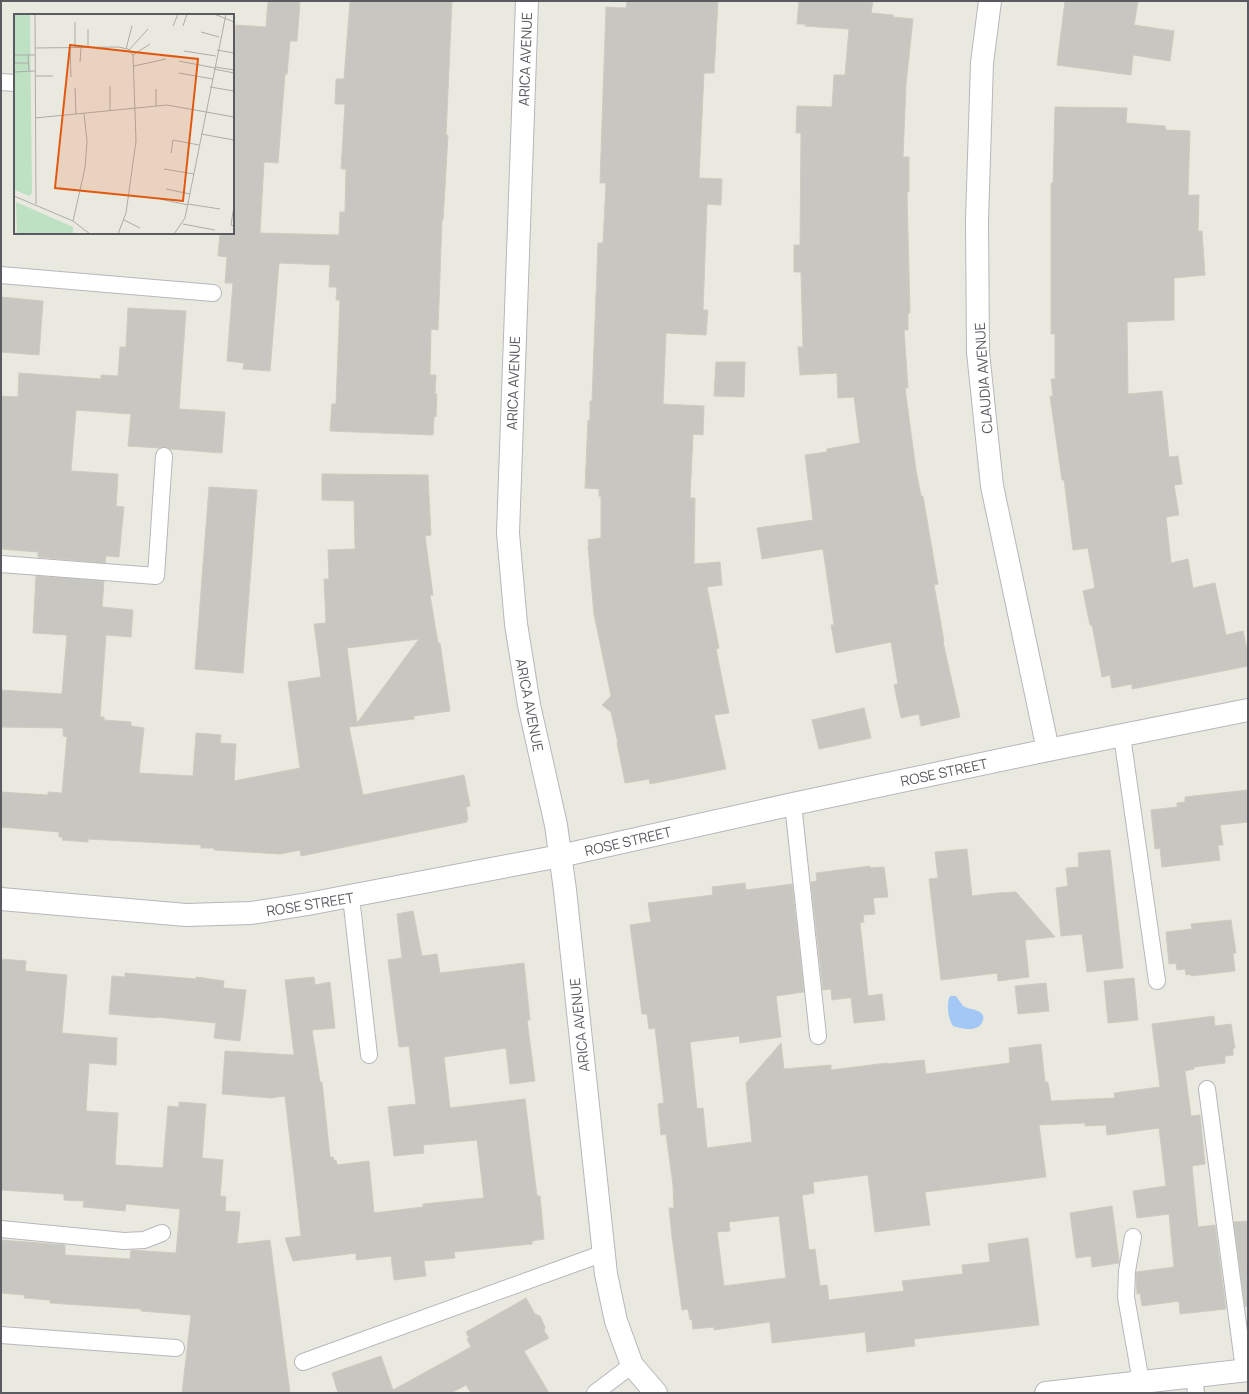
<svg xmlns="http://www.w3.org/2000/svg" width="1249" height="1394" font-family="Manrope,sans-serif">
<rect width="100%" height="100%" fill="#eae9e0"/>
<path fill="#a4c8f6" d="M 950,996 L 956,996 L 963,1006 C 968,1009 975,1009 980,1012 C 983,1014 984,1017 983,1020 C 980,1033 962,1029 953,1026 C 948,1019 946,1004 950,996 Z"/>
<g fill="#c8c6c0" stroke="#ceccbf" fill-rule="evenodd">
<polygon points="268,1 300,1 297,41 290,41 287,74 285,74 284,87 278,163 264,162 260,233 339,235 340,212 345,212 346,169 341,169 345,104 335,104 336,79 344,79 350,1 452,1 446,135 448,135 443,220 442,220 438,330 431,329 430,375 436,375 435,394 437,394 436,417 434,416 433,435 330,431 332,404 336,404 340,300 336,300 337,287 329,287 330,265 279,263 270,371 243,369 244,363 227,361 233,283 225,283 227,257 218,256 220,233 233,233 233,61 236,25 266,27"/>
<polygon points="627,1 718,1 714,73 704,73 699,178 722,179 721,205 707,204 703,310 708,310 706,335 666,333 663,404 704,406 703,435 693,434 690,498 695,498 694,564 720,562 722,585 707,587 719,648 716,649 729,713 714,715 726,769 650,784 649,779 625,783 617,743 618,743 611,712 602,705 611,696 594,614 588,546 589,546 588,540 601,538 601,497 599,496 599,489 585,488 588,420 590,420 590,401 592,401 598,243 603,243 606,183 600,183 606,7 626,8"/>
<polygon points="799,1 873,1 871,13 893,15 893,17 913,19 906,84 903,157 909,157 909,192 907,192 910,313 908,313 908,330 904,330 908,388 905,388 916,470 921,496 923,496 938,584 934,585 944,641 943,642 960,717 921,726 919,714 901,718 894,685 898,684 891,642 836,653 831,625 834,625 823,549 762,559 757,528 813,520 805,455 827,452 827,449 860,443 854,397 838,398 837,373 800,375 798,347 803,347 801,272 794,272 794,245 800,245 801,133 796,133 797,106 832,107 834,75 845,75 849,29 805,26 805,24 797,24"/>
<polygon points="1065,1 1138,1 1134,25 1174,31 1170,61 1133,55 1131,75 1057,65"/>
<polygon points="1055,107 1127,108 1126,123 1165,126 1166,130 1190,131 1188,195 1199,195 1198,231 1202,231 1205,275 1174,278 1174,320 1127,322 1128,394 1162,391 1169,457 1178,456 1182,484 1174,485 1179,515 1166,517 1171,563 1188,559 1193,588 1215,583 1226,635 1243,631 1248,654 1248,666 1132,689 1132,684 1112,688 1110,675 1102,677 1092,625 1090,625 1083,591 1095,588 1088,548 1073,550 1064,480 1062,480 1050,396 1053,396 1051,379 1055,379 1055,334 1051,334 1051,183 1053,183"/>
<polygon points="1,297 43,301 39,355 1,352"/>
<polygon points="128,308 186,311 179,409 225,412 222,453 170,449 165,447 159,448 128,446 131,414 76,410 71,471 118,474 116,506 124,507 119,557 106,556 105,563 38,557 38,552 1,549 1,396 18,397 19,373 101,379 101,375 118,376 120,347 126,347"/>
<polygon points="716,362 745,362 744,397 714,396"/>
<path d="M 322,474 L 428,475 L 431,535 L 425,536 L 433,595 L 430,595 L 438,643 L 440,643 L 450,711 L 414,716 L 414,719 L 349,727 L 363,795 L 464,775 L 470,806 L 466,807 L 468,819 L 467,819 L 467,822 L 301,856 L 300,850 L 280,854 L 214,850 L 214,848 L 201,848 L 201,845 L 88,839 L 88,842 L 62,840 L 63,837 L 59,837 L 59,832 L 1,827 L 1,792 L 48,795 L 48,792 L 62,793 L 67,737 L 63,736 L 63,728 L 1,727 L 1,690 L 62,694 L 67,635 L 33,633 L 36,576 L 104,581 L 102,607 L 133,610 L 131,637 L 106,635 L 100,717 L 104,717 L 104,720 L 131,722 L 131,726 L 144,728 L 139,773 L 193,776 L 196,733 L 221,735 L 220,743 L 236,744 L 234,781 L 300,768 L 288,682 L 321,677 L 314,624 L 326,623 L 324,579 L 329,579 L 328,550 L 355,549 L 354,501 L 322,500 ZM 419,639 L 357,723 L 347,648 Z"/>
<polygon points="209,487 257,490 243,673 195,669"/>
<polygon points="864,708 871,738 819,749 812,720"/>
<polygon points="1248,790 1248,822 1220,825 1223,845 1218,845 1220,860 1162,867 1160,848 1155,849 1151,810 1177,807 1177,803 1185,802 1185,797"/>
<polygon points="967,849 972,896 997,893 1016,892 1055,937 1025,940 1029,977 998,981 997,973 941,980 929,879 938,878 935,852"/>
<polygon points="1110,850 1123,968 1087,972 1082,934 1061,936 1056,888 1068,886 1066,868 1079,867 1078,853"/>
<polygon points="870,866 870,868 884,867 888,897 873,898 875,914 863,915 864,922 860,923 868,996 882,994 885,1020 854,1023 851,998 855,997 832,1000 831,989 823,990 811,882 817,881 816,873"/>
<path d="M 745,883 L 746,890 L 792,884 L 804,992 L 776,996 L 781,1037 L 740,1043 L 739,1036 L 690,1042 L 697,1109 L 703,1108 L 707,1148 L 752,1142 L 746,1083 L 781,1043 L 784,1069 L 831,1065 L 831,1070 L 887,1063 L 887,1064 L 924,1060 L 926,1074 L 1010,1063 L 1009,1048 L 1041,1044 L 1045,1082 L 1048,1082 L 1051,1101 L 1115,1098 L 1114,1093 L 1160,1087 L 1152,1024 L 1214,1016 L 1215,1026 L 1231,1024 L 1235,1048 L 1233,1048 L 1233,1055 L 1225,1056 L 1225,1063 L 1194,1067 L 1194,1069 L 1185,1071 L 1191,1116 L 1200,1115 L 1205,1164 L 1192,1166 L 1198,1227 L 1215,1225 L 1226,1309 L 1180,1314 L 1179,1301 L 1142,1306 L 1140,1293 L 1137,1294 L 1136,1272 L 1174,1267 L 1169,1214 L 1137,1218 L 1133,1191 L 1166,1186 L 1159,1128 L 1107,1135 L 1106,1125 L 1085,1126 L 1085,1123 L 1039,1125 L 1046,1177 L 925,1192 L 930,1225 L 875,1232 L 868,1175 L 813,1182 L 814,1193 L 802,1195 L 809,1250 L 815,1249 L 820,1286 L 827,1285 L 829,1300 L 904,1291 L 902,1281 L 963,1274 L 962,1265 L 990,1262 L 988,1244 L 1028,1238 L 1039,1325 L 914,1339 L 915,1346 L 867,1352 L 865,1332 L 772,1343 L 770,1322 L 714,1330 L 714,1327 L 693,1329 L 692,1320 L 690,1320 L 688,1309 L 682,1310 L 672,1237 L 669,1208 L 674,1208 L 673,1185 L 666,1134 L 661,1135 L 658,1104 L 664,1103 L 655,1028 L 649,1029 L 647,1014 L 642,1014 L 630,925 L 651,922 L 648,903 L 713,895 L 712,887 ZM 779,1216 L 786,1278 L 724,1286 L 717,1232 L 730,1231 L 729,1222 Z"/>
<polygon points="413,911 422,956 437,954 440,973 524,963 530,1020 527,1020 535,1081 510,1084 506,1048 444,1057 450,1108 525,1099 537,1196 540,1196 544,1239 532,1241 532,1244 454,1252 455,1258 424,1261 426,1276 394,1280 391,1256 356,1260 356,1253 293,1261 285,1238 301,1236 285,1096 271,1098 222,1094 225,1051 294,1055 285,980 314,977 315,985 330,982 335,1028 312,1030 320,1082 322,1082 330,1157 333,1157 334,1161 336,1160 337,1165 369,1161 374,1213 423,1207 423,1204 484,1198 477,1140 423,1145 424,1153 394,1156 388,1107 416,1104 409,1046 399,1047 388,960 402,958 397,914"/>
<polygon points="1231,920 1236,953 1233,953 1235,971 1191,976 1191,974 1186,975 1185,969 1177,970 1176,963 1169,964 1166,932 1192,929 1191,924"/>
<polygon points="1,959 26,961 25,971 67,975 62,1033 117,1038 116,1065 89,1063 86,1111 118,1113 115,1165 163,1168 168,1106 179,1107 179,1102 206,1104 202,1158 223,1160 220,1196 226,1197 225,1211 240,1212 237,1244 270,1240 290,1393 182,1393 191,1315 141,1311 141,1309 50,1303 50,1300 24,1298 25,1295 1,1293 1,1240 65,1245 65,1255 130,1259 131,1250 176,1253 180,1209 126,1204 125,1211 83,1207 84,1201 64,1200 64,1194 1,1190"/>
<polygon points="125,973 196,979 196,977 224,981 223,988 246,990 240,1041 214,1038 216,1023 156,1017 156,1018 109,1014 112,976 125,977"/>
<polygon points="1134,978 1138,1020 1108,1023 1104,981"/>
<polygon points="1046,983 1049,1011 1018,1014 1015,986"/>
<polygon points="1112,1206 1119,1259 1119,1263 1092,1267 1091,1256 1076,1258 1070,1213"/>
<polygon points="1248,1221 1248,1306 1245,1307 1234,1222"/>
<polygon points="526,1298 535,1314 540,1316 545,1327 544,1331 549,1338 524,1351 549,1393 471,1393 466,1385 451,1393 338,1393 332,1373 381,1356 393,1390 471,1347 467,1339 469,1338 466,1332"/>
</g>
<g fill="none" stroke-linecap="round" stroke-linejoin="round">
<defs>
<g id="service">
<polyline points="1,82 15,83"/>
<polyline points="1,275 213,293"/>
<polyline points="1,564 156,576 164,456"/>
<polyline points="1122,736 1157,981"/>
<polyline points="793,804 818,1036"/>
<polyline points="351,897 369,1055"/>
<polyline points="1207,1089 1244,1370"/>
<polyline points="1,1229 124,1241 144,1240 162,1233"/>
<polyline points="1133,1237 1127,1271 1126,1297 1141,1382"/>
<polyline points="1,1335 176,1348"/>
<polyline points="303,1362 604,1253"/>
<polyline points="1194,1376 1196,1393"/>
<polyline points="595,1393 632,1365"/>
</g>
<g id="minor">
<polyline points="527,1 508,533 516,624 529,705 556,825 565,890 606,1274 616,1321 632,1365 656,1393"/>
<polyline points="990,1 982,63 977,220 978,352 992,486 1048,750"/>
<polyline points="1,899 186,915 251,913 308,904 560,856 793,804 1048,750 1248,710"/>
<polyline points="1046,1393 1248,1370"/>
</g>
</defs>
<use href="#service" stroke="#b6b7bc" stroke-width="18"/>
<use href="#minor" stroke="#b6b7bc" stroke-width="24"/>
<use href="#service" stroke="#fff" stroke-width="16"/>
<use href="#minor" stroke="#fff" stroke-width="22"/>
</g>
<g text-anchor="middle" dominant-baseline="central" stroke-width="3.5" stroke-linejoin="round" paint-order="stroke">
<g font-size="14" fill="#595b60" stroke="#fff">
<text transform="translate(525 59) rotate(-88)">ARICA AVENUE</text>
<text transform="translate(983 378) rotate(-94)">CLAUDIA AVENUE</text>
<text transform="translate(513 383) rotate(-88)">ARICA AVENUE</text>
<text transform="translate(530 705) rotate(79)">ARICA AVENUE</text>
<text transform="translate(944 772) rotate(-12)">ROSE STREET</text>
<text transform="translate(628 841) rotate(-13)">ROSE STREET</text>
<text transform="translate(310 904) rotate(-9)">ROSE STREET</text>
<text transform="translate(579 1025) rotate(-96)">ARICA AVENUE</text>
</g>
</g>
<g transform="translate(14 14)">
<rect width="220" height="220" fill="#eae9e0"/>
<path d="M 0,0 L 16,0 L 18,178 L 16,182 L 0,176 ZM 2,188 L 59,213 L 59,220 L 3,220 Z" fill="#bee0c3"/>
<path fill="none" stroke="#acaca9" stroke-width="1" d="M 21,0 L 22,190M 200,0 L 220,8M 61,8 L 61,34M 159,12 L 164,0M 169,12 L 173,0M 187,18 L 205,23M 74,33 L 74,15M 21,34 L 104,33 L 114,35 L 119,41 L 122,127 L 112,199 L 104,220M 56,34 L 57,63M 112,35 L 118,12M 115,36 L 134,15M 203,36 L 220,39M 170,37 L 202,42M 0,41 L 21,41M 14,41 L 15,57M 119,41 L 136,30M 165,47 L 201,54M 66,48 L 67,34M 0,49 L 14,49M 120,52 L 152,45M 201,53 L 220,56M 200,55 L 220,59M 0,58 L 21,57M 165,59 L 199,65M 22,62 L 39,62M 96,72 L 96,96M 196,73 L 220,77M 61,74 L 62,100M 142,75 L 142,92M 21,104 L 153,91 L 220,103M 187,120 L 220,126M 157,139 L 159,126 L 185,131M 150,155 L 180,160M 152,175 L 176,180M 0,182 L 59,207 L 76,220M 146,185 L 174,191M 174,190 L 206,195M 220,192 L 217,211 L 220,212M 110,206 L 126,214M 59,207 L 71,154 L 73,127 L 70,99M 169,210 L 201,216M 160,220 L 171,204 L 212,0"/>
<path fill="#e15910" fill-opacity="0.15" stroke="#e15910" stroke-width="2" d="M 56,31 L 184,45 L 169,187 L 41,174 Z"/>
<rect width="220" height="220" fill="none" stroke="#595b60" stroke-width="2"/>
</g>
<rect width="1249" height="1394" fill="none" stroke="#595b60" stroke-width="4"/>
</svg>
